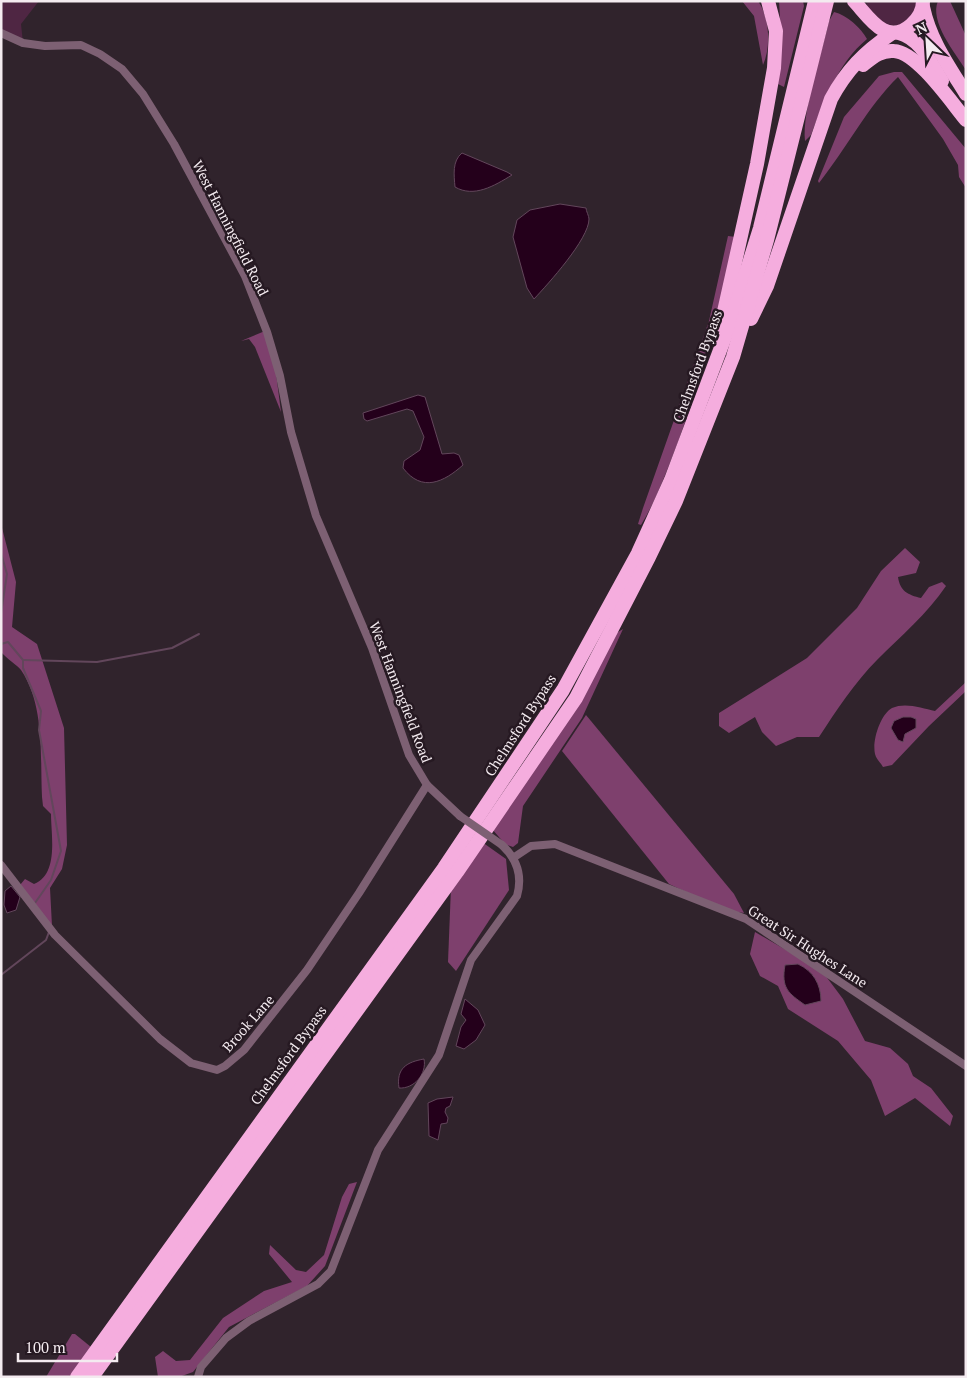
<svg xmlns="http://www.w3.org/2000/svg" width="967" height="1378" font-family="'PT Serif',serif">
<rect width="100%" height="100%" fill="#30232c"/>
<g fill="#4f2643">
<polygon points="1,1 39,1 21,24 23,43 1,36"/>
<path d="M 866,1 L 918,1 C 916,34 872,32 866,1 Z"/>
</g>
<g fill="#7e406d">
<path d="M 742,1 L 758,1 C 770,18 771,47 763,65 L 754,16 Z"/>
<polygon points="779,1 803,1 804,6 784,87 778,84 781,35"/>
<path d="M 938,1 L 950,1 L 966,36 L 966,70 C 955,53 929,21 938,1 Z"/>
<path d="M 834,12 C 847,15 861,28 867,39 C 838,63 824,101 811,135 L 805,141 C 802,110 822,53 829,21 Z"/>
<path d="M 894,72 L 902,72 L 966,149 L 966,188 L 959,177 L 958,165 L 943,139 L 898,77 C 868,106 846,149 819,183 L 818,181 L 844,117 L 879,76 Z"/>
<path d="M 728,236 L 736,237 C 719,307 703,375 678,442 C 667,470 657,499 641,525 L 638,524 L 643,508 L 709,321 Z"/>
<polygon points="265,331 273,350 281,412 255,347 249,339 241,341"/>
<path d="M 1,524 L 16,582 L 12,627 L 37,644 L 64,728 L 67,845 L 62,869 L 50,888 L 52,926 L 20,885 L 25,879 L 34,884 C 59,874 51,835 51,814 L 43,806 L 42,797 C 40,755 45,706 21,670 C 17,665 7,659 1,652 Z"/>
<path d="M 905,548 L 920,562 L 916,573 L 898,577 C 900,591 908,595 921,598 L 929,587 L 942,582 L 946,586 C 927,614 901,636 877,660 C 855,682 836,711 819,737 L 797,737 L 776,746 L 762,732 L 755,717 L 729,733 L 719,726 L 719,713 L 807,658 L 857,608 L 881,571 Z"/>
<polygon points="623,629 582,718 523,806 518,843 513,847 505,844 492,829 615,634"/>
<path d="M 966,682 L 966,691 L 929,726 L 892,765 L 883,767 C 881,763 876,759 875,754 C 872,741 880,715 892,708 C 905,702 922,708 935,711 Z"/>
<polygon points="586,715 734,894 744,913 725,910 669,884 562,751"/>
<polygon points="482,842 506,859 509,890 456,971 448,962 451,887"/>
<polygon points="755,932 822,971 843,999 865,1041 890,1048 908,1064 913,1076 931,1088 953,1116 950,1126 915,1098 885,1116 871,1080 838,1041 788,1009 778,986 760,976 750,954"/>
<polygon points="357,1182 325,1266 307,1286 229,1327 193,1372 179,1377 158,1377 155,1357 163,1351 176,1361 190,1360 223,1318 264,1291 292,1282 269,1254 270,1245 296,1270 306,1272 324,1255 342,1197 349,1184"/>
<polygon points="72,1334 75,1334 91,1347 69,1377 46,1377"/>
</g>
<g fill="#24001b" stroke="#62465b">
<path d="M 462,153 L 507,172 L 512,175 C 494,186 474,198 455,187 C 454,175 452,161 462,153 Z"/>
<path d="M 560,204 L 586,208 C 586,211 589,216 589,219 C 589,239 548,284 534,299 L 527,288 L 513,237 L 517,220 L 530,210 Z"/>
<path d="M 418,395 L 425,397 L 442,454 L 454,453 L 459,455 L 463,465 C 444,482 422,493 403,468 L 404,461 L 420,450 L 424,437 L 413,411 L 407,409 L 367,421 L 364,419 L 363,413 Z"/>
<polygon points="911,717 916,719 916,728 905,734 903,742 898,740 891,728 894,721 903,717"/>
<polygon points="11,886 20,897 16,910 7,913 4,905 5,891"/>
<path d="M 798,964 C 813,971 821,984 821,1001 L 805,1005 C 788,993 781,988 785,965 Z"/>
<polygon points="465,999 478,1010 485,1025 476,1040 464,1049 456,1046 461,1027 466,1020 461,1014"/>
<path d="M 424,1059 C 427,1074 414,1089 399,1088 C 396,1068 407,1062 424,1059 Z"/>
<polygon points="453,1097 450,1106 446,1108 445,1112 448,1118 447,1123 441,1124 438,1140 429,1136 428,1103 437,1099"/>
</g>
<g fill="none" stroke-linecap="round" stroke-linejoin="round">
<g stroke="#62465b" stroke-width="2">
<polyline points="1,553 7,574 1,613"/>
<polyline points="1,644 8,642 23,660 23,668 41,711 39,730 61,851 51,880 35,903"/>
<polyline points="24,660 97,662 172,648 199,634"/>
<polyline points="1,975 46,940 49,932"/>
</g>
<g stroke="#7d6073" stroke-width="8">
<polyline points="1,33 23,43 45,46 81,45 100,54 122,69 143,94 174,144 245,276 267,332 280,376 291,432 316,516 372,648 409,755 427,785 460,816"/>
<polyline points="513,858 531,846 555,844 746,919 966,1066"/>
<polyline points="1,865 55,935 160,1039 191,1063 217,1070 225,1066 244,1050 307,970 359,893 427,785"/>
<path d="M 198,1377 L 201,1367 L 226,1338 L 249,1321 L 318,1284 L 331,1271 L 378,1150 L 439,1055 L 471,960 L 517,896 C 523,875 517,859 502,845"/>
</g>
<g stroke="#f5adde" stroke-width="14">
<path d="M 854,1 C 869,17 886,47 911,25 C 918,19 923,11 923,1"/>
<path d="M 923,7 C 930,40 948,65 966,94"/>
<path d="M 899,33 C 921,39 930,62 942,81"/>
<path d="M 863,65 C 873,57 881,50 894,51 C 917,52 951,102 966,120"/>
<path d="M 751,319 L 767,286 L 831,99 C 846,71 864,52 891,34"/>
<polyline points="721,325 757,164 774,68 776,31 768,1"/>
<polyline points="77,1377 444,868 563,690 638,553 671,480 731,321 760,228 815,1"/>
<polyline points="92,1377 457,872 576,698 649,557 676,501 733,357 767,240 827,1"/>
</g>
<polyline stroke="#7d6073" stroke-width="8" points="460,816 502,845"/>
</g>
<g text-anchor="middle" dominant-baseline="central" stroke-width="5" stroke-linejoin="round" paint-order="stroke">
<g font-size="14" fill="#f4ebf0" stroke="#261922">
<text transform="translate(231 228) rotate(63)">West Hanningfield Road</text>
<text transform="translate(697 366) rotate(-70)">Chelmsford Bypass</text>
<text transform="translate(401 692) rotate(69)">West Hanningfield Road</text>
<text transform="translate(520 725) rotate(-57)">Chelmsford Bypass</text>
<text transform="translate(808 946) rotate(33)">Great Sir Hughes Lane</text>
<text transform="translate(248 1023) rotate(-49)">Brook Lane</text>
<text transform="translate(288 1055) rotate(-54)">Chelmsford Bypass</text>
</g>
</g>
<rect width="967" height="1378" fill="none" stroke="#f4ebf0" stroke-width="5"/>
<g transform="translate(927 40) rotate(335)" stroke="#261922" stroke-width="4" paint-order="stroke">
<path d="M0-4L9 19L0 12L-9 19Z" fill="#f4ebf0"/>
<text y="-8" font-size="14" font-weight="bold" text-anchor="middle" fill="#f4ebf0">N</text>
</g>
<path d="M18 1353v8h99v-8" fill="none" stroke="#f4ebf0" stroke-width="2.5"/>
<text x="25" y="1353" font-size="15" fill="#f4ebf0" stroke="#261922" stroke-width="4" paint-order="stroke">100 m</text>
</svg>
